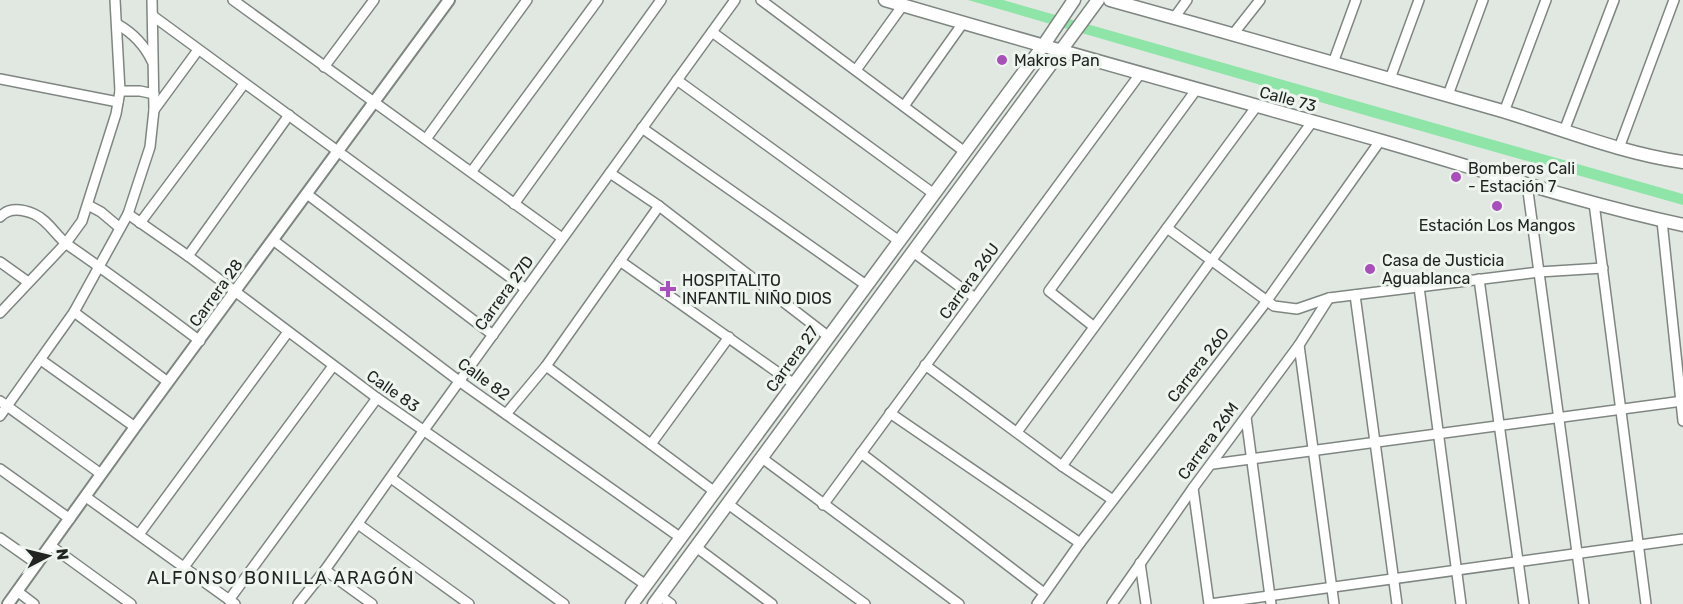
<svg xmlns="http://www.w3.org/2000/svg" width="1683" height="604" font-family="Rubik,sans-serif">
<rect width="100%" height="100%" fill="#e1e8e2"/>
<polygon fill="#8fe4a8" points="968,0 1003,0 1683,194 1683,205 1368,116"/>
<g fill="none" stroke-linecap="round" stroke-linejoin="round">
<defs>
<g id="minor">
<polyline points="233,0 562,238"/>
<polyline points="761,0 965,152"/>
<polyline points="153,16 526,289"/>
<polyline points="1174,18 1187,0"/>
<path d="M 117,24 C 133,33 144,44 152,61"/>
<polyline points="712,32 934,194"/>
<polyline points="1234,33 1260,0"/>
<polyline points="1333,63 1356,0"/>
<polyline points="324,67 374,0"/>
<polyline points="856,70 903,5"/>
<polyline points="0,79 118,102"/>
<polyline points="1390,79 1419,0"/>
<polyline points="677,80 899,241"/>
<polyline points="120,91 140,91 154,94"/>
<polyline points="1448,95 1483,0"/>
<polyline points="904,106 963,23"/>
<polyline points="154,110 198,50"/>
<polyline points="1504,112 1546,0"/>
<polyline points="642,128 866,285"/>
<polyline points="1564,131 1614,0"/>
<polyline points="426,139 527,0"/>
<polyline points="1619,148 1674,0"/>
<polyline points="472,171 598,0"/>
<polyline points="610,173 659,206 829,337"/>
<polyline points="1527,184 1584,604"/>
<polyline points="307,194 493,335"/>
<polyline points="1594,203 1646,604"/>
<polyline points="514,204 661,0"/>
<polyline points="88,205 101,212 120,228"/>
<polyline points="128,214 188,256 377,398 646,585"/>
<path d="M 0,217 C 9,207 22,209 34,214 C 48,220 56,236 68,245 C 113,276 156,308 200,341"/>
<polyline points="1662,221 1683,421"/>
<polyline points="140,223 244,84"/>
<polyline points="1167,228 1274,306 1297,309 1329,298 1539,272 1603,268"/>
<polyline points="273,240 459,381 681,538"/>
<polyline points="913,252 975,298"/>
<polyline points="188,256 289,115"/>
<polyline points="620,261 794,384"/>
<polyline points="0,262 28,282"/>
<polyline points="1479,279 1524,604"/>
<polyline points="1419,287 1461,604"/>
<polyline points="1355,295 1397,604"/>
<polyline points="74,312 168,382"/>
<polyline points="0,313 66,243 82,221 116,114 120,91 115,0"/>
<polyline points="1093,326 1049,291 1196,90"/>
<polyline points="1299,345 1334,604"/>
<polyline points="41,360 135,427"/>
<polyline points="925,365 1062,466 1113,500"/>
<polyline points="546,366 715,492"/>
<polyline points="0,401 101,474"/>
<polyline points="890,413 1080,543"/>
<polyline points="506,414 546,366 659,206"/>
<polyline points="0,416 74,312 128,214 150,147 154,110 152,0"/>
<polyline points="1246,417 1271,604"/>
<polyline points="1017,432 1256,107"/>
<polyline points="651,444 729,337"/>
<polyline points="861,453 1044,593"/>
<polyline points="762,458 959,604"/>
<polyline points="1213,464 1683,401"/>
<polyline points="1062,466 1312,122"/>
<polyline points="0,469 70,519"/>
<polyline points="391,478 564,604"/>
<polyline points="1193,488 1209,604"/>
<polyline points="86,497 235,604"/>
<polyline points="728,504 865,604"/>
<polyline points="823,505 1140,74"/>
<polyline points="358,524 469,604"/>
<polyline points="140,533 288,332"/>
<polyline points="0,538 37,564"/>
<polyline points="51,546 131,604"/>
<polyline points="696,547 772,604"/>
<polyline points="1140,563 1146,604"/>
<polyline points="184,567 333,366"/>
<polyline points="325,570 372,604"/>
<polyline points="17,591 34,604"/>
<polyline points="660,596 671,604"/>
<polyline points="229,600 377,398"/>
<polyline points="298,604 325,570 424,430 735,0"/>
<polyline points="1037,604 1080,543 1263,306 1380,141"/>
<polyline points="1112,604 1193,488 1299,345 1329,298"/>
<polyline points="1210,604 1683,539"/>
</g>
<polyline id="tertiary" points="8,604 135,427 449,0"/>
<g id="secondary">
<path d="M 885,0 C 1051,49 1216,94 1382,141 C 1482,170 1581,203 1683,225"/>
<path d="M 1110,0 C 1240,36 1370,73 1499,110 C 1560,128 1620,153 1683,162"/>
<polyline points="632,604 1043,46 1074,0"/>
<polyline points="654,604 1098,0"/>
</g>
</defs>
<use href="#minor" stroke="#7f8681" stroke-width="12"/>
<use href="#tertiary" stroke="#7f8681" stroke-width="14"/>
<use href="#secondary" stroke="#7f8681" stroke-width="15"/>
<use href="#minor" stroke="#fff" stroke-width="9"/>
<use href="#tertiary" stroke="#fff" stroke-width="10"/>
<use href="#secondary" stroke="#fff" stroke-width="12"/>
</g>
<g fill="#a84fbb" stroke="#eef5ef" stroke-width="2">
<circle cx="1002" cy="60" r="6"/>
<circle cx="1456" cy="177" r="6"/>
<circle cx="1497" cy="206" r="6"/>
<circle cx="1370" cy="269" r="6"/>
<path d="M665 280h6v6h6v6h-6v6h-6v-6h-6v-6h6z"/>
</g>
<g text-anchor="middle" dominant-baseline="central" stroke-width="6" stroke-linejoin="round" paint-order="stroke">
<g font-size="16" fill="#212422" stroke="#eef5ef" text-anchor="start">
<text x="1014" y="60">Makros Pan</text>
<text x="1468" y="168">Bomberos Cali<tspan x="1468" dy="18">- Estación 7</tspan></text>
<text x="1497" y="225" text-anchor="middle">Estación Los Mangos</text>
<text x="1382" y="260">Casa de Justicia<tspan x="1382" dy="18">Aguablanca</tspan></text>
<text x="682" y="280">HOSPITALITO<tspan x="682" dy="18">INFANTIL NIÑO DIOS</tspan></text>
</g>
<g font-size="16" fill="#212422" stroke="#eef5ef">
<text transform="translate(1288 99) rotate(15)">Calle 73</text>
<text transform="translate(969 281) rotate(-54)">Carrera 26U</text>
<text transform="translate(216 293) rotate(-54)">Carrera 28</text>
<text transform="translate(504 293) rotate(-54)">Carrera 27D</text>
<text transform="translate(792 359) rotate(-54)">Carrera 27</text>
<text transform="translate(1198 365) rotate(-52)">Carrera 26O</text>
<text transform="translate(484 379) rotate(36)">Calle 82</text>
<text transform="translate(393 391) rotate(35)">Calle 83</text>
<text transform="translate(1208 441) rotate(-54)">Carrera 26M</text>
</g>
<g font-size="18" letter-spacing="1.5" fill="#212422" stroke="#eef5ef">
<text x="281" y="578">ALFONSO BONILLA ARAGÓN</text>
</g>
</g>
<g transform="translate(48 556) rotate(83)" stroke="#eef5ef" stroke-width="4.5" paint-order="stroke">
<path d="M0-4.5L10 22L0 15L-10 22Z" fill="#212422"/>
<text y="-9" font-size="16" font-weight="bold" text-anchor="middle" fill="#212422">N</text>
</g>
</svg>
